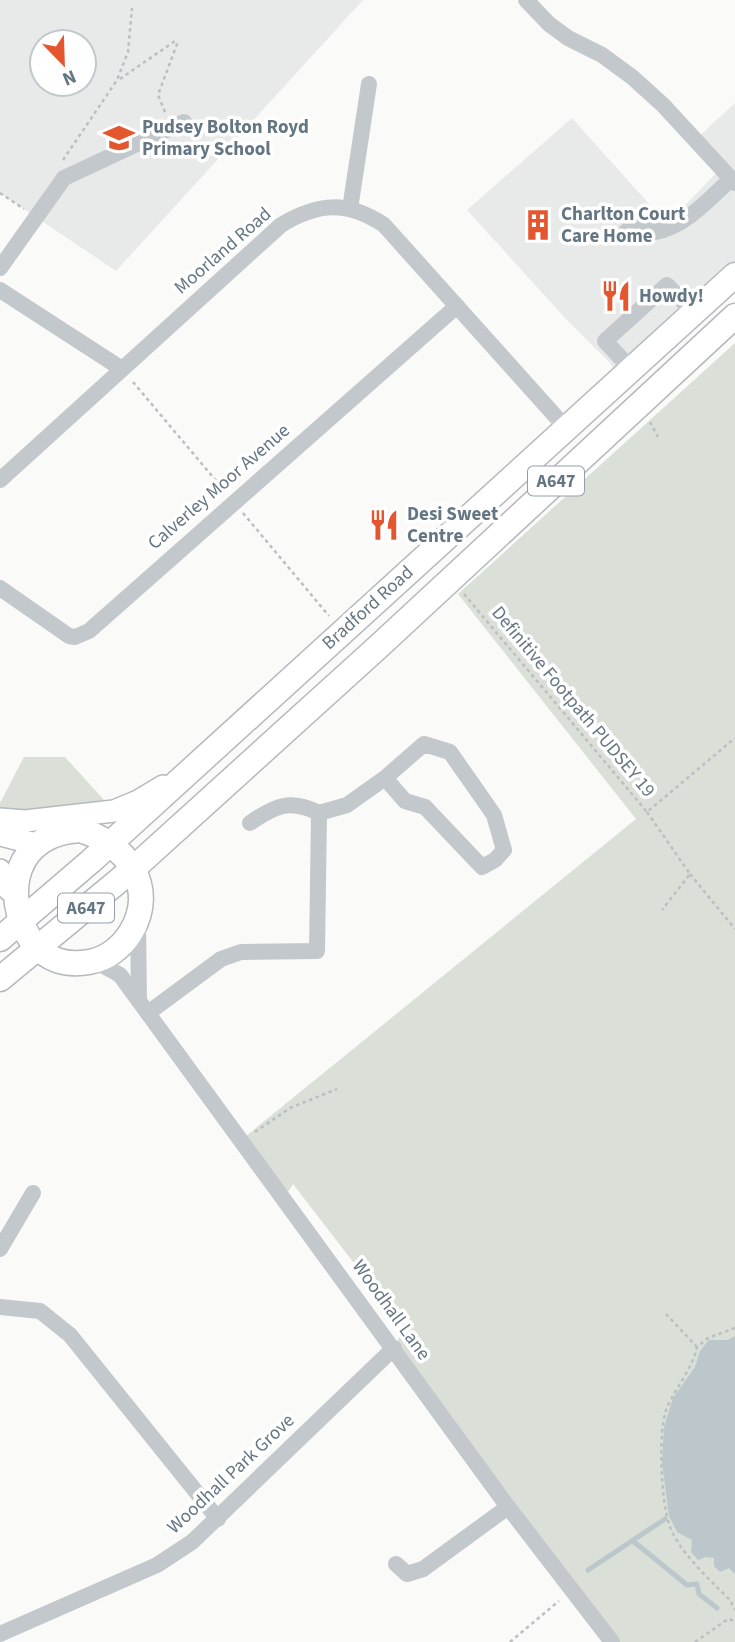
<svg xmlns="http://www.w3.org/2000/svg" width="735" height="1642" font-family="'Source Sans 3',sans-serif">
<rect width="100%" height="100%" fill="#fafaf8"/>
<g fill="#e8e9e9" fill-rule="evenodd">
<path d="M 0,0 L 363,0 L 116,271 L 0,193 ZM 42,42 L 84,42 L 84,84 L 42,84 Z"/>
<polygon points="735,103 735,275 621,380 609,362 566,319 467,210 572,118 667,224 721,168 696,139"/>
</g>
<g fill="#dadfd7">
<polygon points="735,343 735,1642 612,1642 394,1348 404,1328 293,1184 284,1198 240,1141 636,819 458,594"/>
<polygon points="24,757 65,757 114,811 0,819 0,803"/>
</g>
<polygon fill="#bbc7cb" points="735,1336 735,1574 729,1568 720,1572 714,1566 714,1558 706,1557 698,1560 691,1552 692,1540 677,1532 669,1516 662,1462 664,1427 673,1398 695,1367 700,1351 709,1340 728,1340"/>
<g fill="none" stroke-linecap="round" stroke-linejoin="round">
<g stroke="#bbc7cb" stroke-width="5">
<polyline points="633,1541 687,1585 697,1584 699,1594 717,1608"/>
<polyline points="588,1570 665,1519"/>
</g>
<defs>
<g id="major">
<polyline points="0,819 25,821 114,811 138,801 163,786"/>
<polyline points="0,835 36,844"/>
<polyline points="0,870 9,890"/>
</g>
<g id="highway">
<path d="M 80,830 C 126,843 158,887 131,932 C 122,947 107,959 89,962 C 64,966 48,960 32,942 C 0,893 16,833 80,830 Z"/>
<polyline points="0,939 91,861 735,275"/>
<polyline points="0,979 134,868 378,647 735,316"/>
</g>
</defs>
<use href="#major" stroke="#b5babe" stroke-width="24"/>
<use href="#highway" stroke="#b4b9bd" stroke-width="27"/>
<g stroke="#bbbfc2" stroke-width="2.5" stroke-dasharray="3.5 3.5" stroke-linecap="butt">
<polyline points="120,79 175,41"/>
<polyline points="165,112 158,95 177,44 175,41"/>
<polyline points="63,160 117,80 128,52 132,8"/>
<polyline points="0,193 24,209"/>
<polyline points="133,382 223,489"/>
<polyline points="650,422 658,437"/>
<polyline points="243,513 329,616"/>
<polyline points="464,594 647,812 735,738"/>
<polyline points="647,812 690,874 662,910"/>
<polyline points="690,874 735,929"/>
<polyline points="255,1132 290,1108 337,1089"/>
<polyline points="666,1314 697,1347"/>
<path d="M 735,1328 L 708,1338 L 697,1347 C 692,1370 675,1388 666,1410 C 658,1434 661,1499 669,1524 C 677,1550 710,1580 730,1600 L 735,1610"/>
<polyline points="510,1642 559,1601"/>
<polyline points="695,1642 728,1619 735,1621"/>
</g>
<g stroke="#c3c8cc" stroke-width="16">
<polyline points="526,0 549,24 568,38 602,55 632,77 663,105 735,183"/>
<polyline points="350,209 369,84"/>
<path d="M 625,233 L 637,221 L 647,224 L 655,232 C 685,227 709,199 731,179"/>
<polyline points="0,268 64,178 184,122"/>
<polyline points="0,290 122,369"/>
<polyline points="632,370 605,341 667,285 694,313"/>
<path d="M 0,480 L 281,225 C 319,202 347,201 384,225 L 566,428"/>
<polyline points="0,588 69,636 75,637 89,631 457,306"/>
<polyline points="319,813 347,805 385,778 424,744 450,752 494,815 504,850 495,860 482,867 425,807 405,801 385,778"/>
<polyline points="138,922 139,1001"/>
<polyline points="95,961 120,975 139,1001 508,1507 612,1642"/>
<path d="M 148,1013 L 221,959 L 241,952 L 317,951 L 319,813 C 290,799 276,805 250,823"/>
<polyline points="0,1249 33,1193"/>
<polyline points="0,1307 40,1311 70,1335 218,1519"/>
<polyline points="396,1564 407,1574 423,1569 508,1507"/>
<polyline points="0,1634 157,1565 192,1542 394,1348"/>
</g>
<use href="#major" stroke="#fff" stroke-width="21"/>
<use href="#highway" stroke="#fff" stroke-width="24"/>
</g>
<defs>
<symbol id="school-bare" viewBox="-9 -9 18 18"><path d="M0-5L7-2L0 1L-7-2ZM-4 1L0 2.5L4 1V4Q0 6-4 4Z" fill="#e4572e" stroke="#fff" stroke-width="2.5" paint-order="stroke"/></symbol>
<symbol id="building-bare" viewBox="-9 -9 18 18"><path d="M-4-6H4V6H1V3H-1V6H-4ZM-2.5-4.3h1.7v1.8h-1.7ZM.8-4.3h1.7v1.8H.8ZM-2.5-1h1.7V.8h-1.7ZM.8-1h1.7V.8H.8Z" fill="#e4572e" stroke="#fff" stroke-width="2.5" paint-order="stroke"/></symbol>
<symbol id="restaurant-bare" viewBox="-9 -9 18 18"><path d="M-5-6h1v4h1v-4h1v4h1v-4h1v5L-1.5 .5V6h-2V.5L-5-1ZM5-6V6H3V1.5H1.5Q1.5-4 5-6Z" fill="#e4572e" stroke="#fff" stroke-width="2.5" paint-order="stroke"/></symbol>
</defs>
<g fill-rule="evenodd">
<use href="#school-bare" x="97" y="116" width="44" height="44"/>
<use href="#building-bare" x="516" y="203" width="44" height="44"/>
<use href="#restaurant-bare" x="594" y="274" width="44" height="44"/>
<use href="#restaurant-bare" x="362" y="503" width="44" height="44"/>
</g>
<g text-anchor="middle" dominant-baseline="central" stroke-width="7" stroke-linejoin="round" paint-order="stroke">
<g fill="#fff" stroke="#939fa8" stroke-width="2">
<rect x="528" y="466.5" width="56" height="29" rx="5"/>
<rect x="58" y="893.5" width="56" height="29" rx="5"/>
</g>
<g font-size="18" font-weight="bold" fill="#657683">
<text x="556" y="481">A647</text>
<text x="86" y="908">A647</text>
</g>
<g font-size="19" font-weight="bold" fill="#657683" stroke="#fff" text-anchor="start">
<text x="142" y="127">Pudsey Bolton Royd<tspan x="142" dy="22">Primary School</tspan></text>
<text x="561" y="214">Charlton Court<tspan x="561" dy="22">Care Home</tspan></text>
<text x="639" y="296">Howdy!</text>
<text x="407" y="514">Desi Sweet<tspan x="407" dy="22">Centre</tspan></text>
</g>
<g font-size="19" fill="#657683" stroke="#fff">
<text transform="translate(223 251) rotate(-41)">Moorland Road</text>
<text transform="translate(219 487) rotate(-41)">Calverley Moor Avenue</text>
<text transform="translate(368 608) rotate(-42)">Bradford Road</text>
<text transform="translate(573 702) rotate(50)">Definitive Footpath PUDSEY 19</text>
<text transform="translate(391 1310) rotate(54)">Woodhall Lane</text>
<text transform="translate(231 1474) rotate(-43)">Woodhall Park Grove</text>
</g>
</g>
<g transform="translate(63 63) rotate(157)"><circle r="33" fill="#ffffff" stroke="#c1c8cd" stroke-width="2"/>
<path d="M0-5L12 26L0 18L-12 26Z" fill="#e4572e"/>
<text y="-10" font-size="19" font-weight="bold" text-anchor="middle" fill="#657683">N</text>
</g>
</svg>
